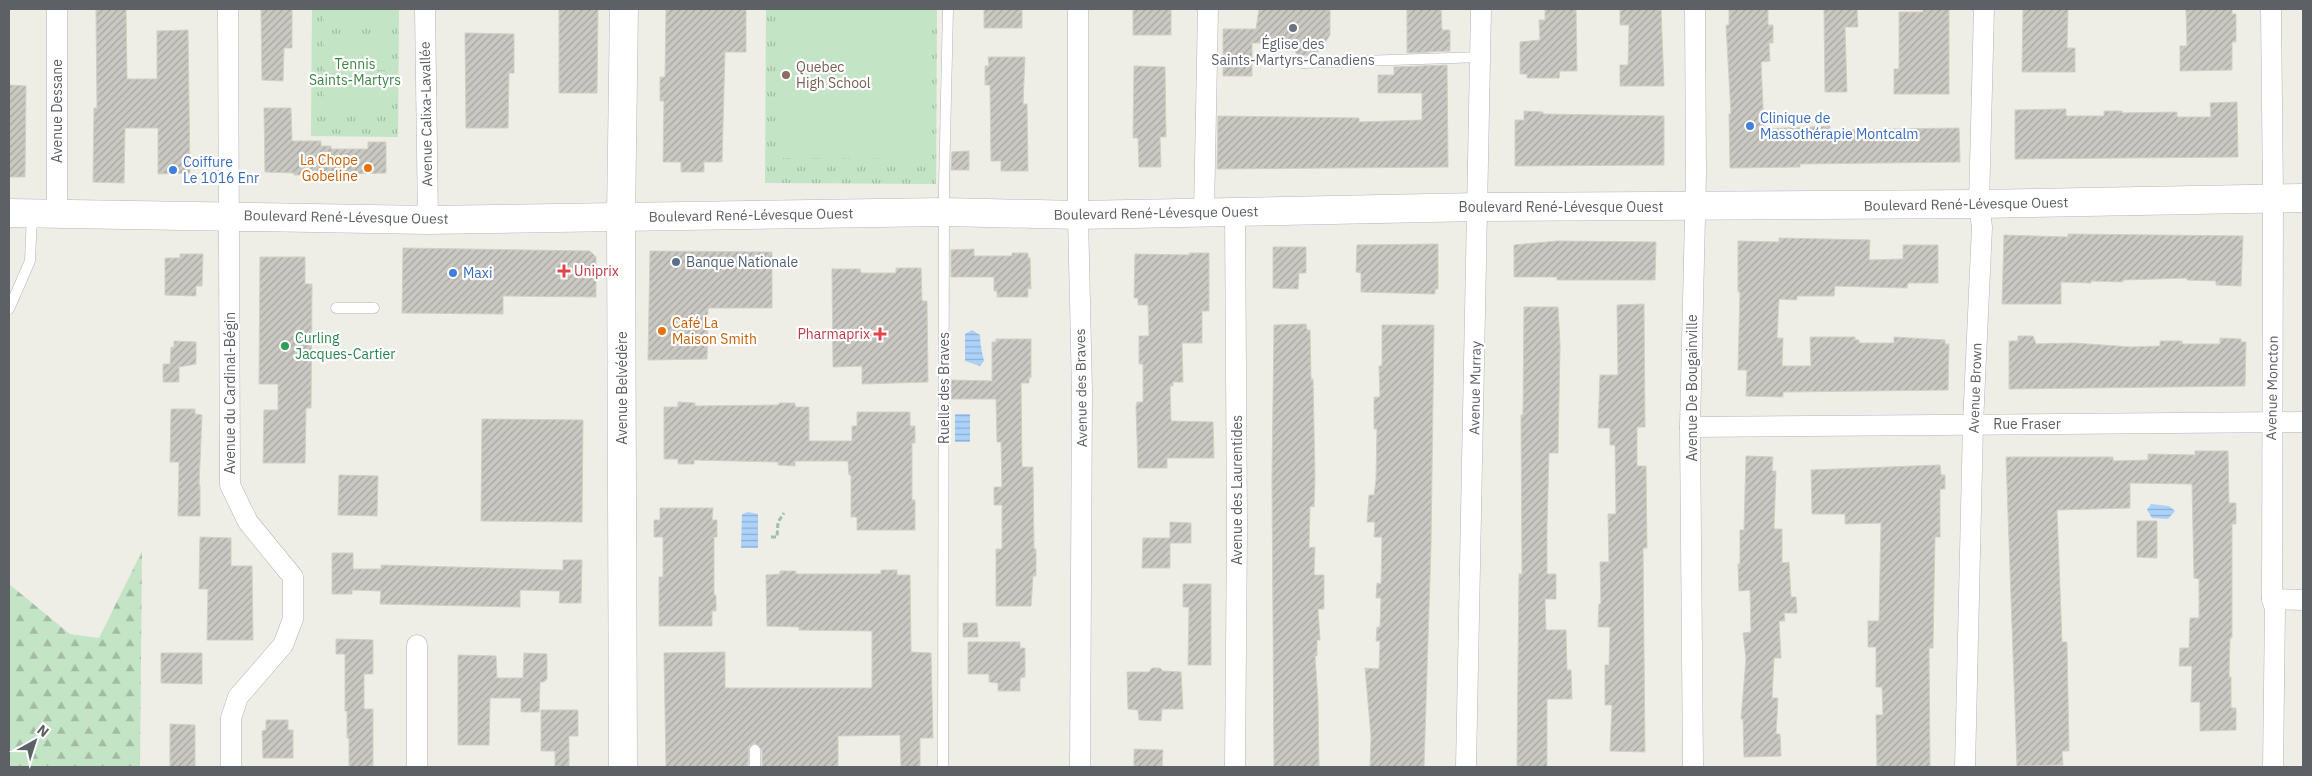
<svg xmlns="http://www.w3.org/2000/svg" width="2312" height="776" font-family="'IBM Plex Sans',sans-serif">
<defs>
<pattern id="grass-tufts" width="24" height="20" patternUnits="userSpaceOnUse" patternTransform="scale(1.25)"><rect width="24" height="20" fill="#c4e4c6"/><path d="M3 7l-1-3M5 7V3M7 7l1-3M15 17l-1-3M17 17v-4M19 17l1-3" fill="none" stroke="#a2bca4"/></pattern>
<pattern id="forest-firs" width="22" height="20" patternUnits="userSpaceOnUse" patternTransform="scale(1.25)"><rect width="22" height="20" fill="#c4e4c6"/><path d="M5 1l3.5 6h-7zM16 11l3.5 6h-7z" fill="#a2bca4"/></pattern>
<pattern id="water-rules" width="6" height="5" patternUnits="userSpaceOnUse" patternTransform="scale(1.25)"><rect width="6" height="5" fill="#acd2f9"/><path d="M0 2.5h6" fill="none" stroke="#8faecd"/></pattern>
<pattern id="building-hatch" width="6" height="6" patternUnits="userSpaceOnUse" patternTransform="scale(1.25)"><rect width="6" height="6" fill="#cac8c2"/><path d="M-1 1l2-2M0 6l6-6M5 7l2-2" fill="none" stroke="#a7a6a1"/></pattern>
</defs>
<rect width="100%" height="100%" fill="#eeede6"/>
<g fill="url(#grass-tufts)">
<polygon points="312,9 399,9 398,137 311,136"/>
<polygon points="766,9 937,9 936,184 765,183"/>
</g>
<polygon fill="url(#forest-firs)" points="142,551 140,767 9,767 9,584 70,634 99,638"/>
<g fill="#c4e4c6">
<rect x="324" y="9" width="64" height="18"/>
<polygon points="781,9 929,9 928,159 780,158"/>
<polygon points="388,39 388,70 324,70 324,40"/>
<rect x="324" y="82" width="63" height="30"/>
</g>
<g fill="url(#water-rules)">
<path d="M 972,330 L 980,335 C 980,344 982,353 984,361 L 980,366 L 965,361 L 965,334 Z"/>
<rect x="955" y="414" width="15" height="28"/>
<polygon points="2151,504 2169,506 2175,511 2168,519 2152,518 2147,510"/>
<polygon points="748,512 758,514 758,548 741,548 742,514"/>
</g>
<g fill="url(#building-hatch)" stroke="#d3cfc4">
<polygon points="96,9 126,9 127,79 157,79 157,31 188,30 190,173 158,174 158,128 125,128 124,183 93,182 94,108 97,108"/>
<polygon points="261,9 292,9 292,48 284,48 283,81 262,80"/>
<polygon points="559,9 598,9 597,93 559,93"/>
<polygon points="666,9 746,9 746,52 725,52 722,162 704,162 704,172 681,172 681,162 663,162 664,101 660,101 660,77 665,77"/>
<rect x="984" y="9" width="38" height="19"/>
<rect x="1133" y="9" width="38" height="26"/>
<polygon points="1259,9 1330,9 1330,35 1320,50 1315,54 1304,56 1297,54 1289,43 1252,43 1252,76 1223,76 1223,29 1256,29"/>
<polygon points="1407,9 1441,9 1442,30 1450,30 1450,51 1407,53"/>
<polygon points="1545,9 1576,9 1577,71 1560,71 1559,78 1527,78 1527,74 1520,74 1520,42 1540,40 1539,20 1545,20"/>
<polygon points="1620,9 1661,9 1664,86 1620,86 1620,65 1628,65 1629,25 1620,25"/>
<polygon points="1729,9 1768,9 1768,25 1773,25 1773,43 1769,43 1770,61 1761,62 1764,129 1830,126 1830,130 1959,128 1960,162 1800,164 1800,167 1730,168 1729,114 1731,114 1726,25 1729,25"/>
<polygon points="1824,9 1857,9 1858,27 1845,27 1847,92 1825,92"/>
<polygon points="1923,9 1949,9 1949,94 1894,94 1894,69 1899,69 1899,12 1923,12"/>
<polygon points="2023,9 2068,9 2067,48 2075,48 2075,72 2022,72"/>
<polygon points="2186,9 2232,9 2232,14 2236,14 2236,42 2232,42 2232,70 2180,71 2180,46 2187,46"/>
<polygon points="465,33 514,34 514,73 509,73 508,128 466,128"/>
<polygon points="988,57 1025,57 1023,104 1027,104 1028,171 1001,171 1001,161 991,161 990,85 985,85 985,66 989,66"/>
<polygon points="1447,65 1448,167 1217,169 1218,116 1359,118 1359,122 1422,120 1422,93 1378,93 1378,75 1394,75 1394,67"/>
<polygon points="1134,66 1165,67 1166,137 1160,137 1161,167 1139,167 1138,138 1133,138"/>
<polygon points="9,85 26,86 25,177 9,177"/>
<polygon points="2237,102 2238,157 2015,159 2015,110 2066,109 2066,116 2104,116 2104,111 2122,111 2122,113 2177,112 2177,117 2211,117 2210,103"/>
<polygon points="264,108 291,108 292,141 321,141 321,146 331,146 331,149 368,149 368,142 386,142 386,173 294,175 294,173 265,172"/>
<polygon points="1524,111 1543,112 1543,114 1664,116 1664,165 1515,166 1515,120 1524,120"/>
<polygon points="969,151 969,170 951,170 952,152"/>
<polygon points="2068,234 2243,236 2241,286 2216,285 2216,281 2187,280 2187,278 2123,280 2123,282 2091,281 2091,283 2061,282 2061,304 2002,304 2004,235 2068,237"/>
<polygon points="1779,238 1870,240 1869,260 1903,259 1903,245 1938,245 1938,283 1908,283 1907,288 1835,286 1834,296 1797,296 1797,300 1779,299 1777,338 1783,338 1782,366 1811,366 1810,337 1855,337 1855,340 1859,340 1859,343 1894,343 1894,337 1945,340 1945,344 1949,344 1948,390 1783,392 1783,397 1746,396 1747,370 1738,370 1740,292 1738,292 1738,241 1779,242"/>
<polygon points="1557,241 1656,242 1655,280 1557,280 1557,277 1514,277 1514,245"/>
<polygon points="1438,244 1438,289 1435,289 1435,294 1361,292 1361,273 1356,272 1357,245"/>
<polygon points="1273,247 1306,247 1306,273 1299,273 1298,289 1273,288"/>
<polygon points="403,248 590,251 596,257 596,297 503,296 503,314 402,313"/>
<polygon points="974,249 974,256 1012,256 1012,253 1028,253 1028,258 1030,258 1031,289 1028,288 1028,297 997,297 997,291 994,291 994,277 951,277 951,250"/>
<polygon points="650,251 772,252 772,308 708,308 707,359 648,360"/>
<polygon points="1189,253 1209,253 1209,311 1202,311 1202,343 1182,343 1183,382 1173,382 1173,386 1170,386 1171,421 1213,422 1214,458 1167,458 1167,468 1138,468 1136,407 1137,402 1143,402 1143,364 1139,364 1139,336 1149,336 1148,305 1138,305 1138,298 1134,298 1135,254 1189,255"/>
<polygon points="180,254 203,254 202,286 196,286 196,296 165,295 165,258 180,258"/>
<polygon points="260,257 305,257 305,284 312,284 311,408 306,408 305,463 263,463 264,410 278,410 278,384 259,384"/>
<polygon points="896,268 921,268 922,301 927,301 928,382 862,384 862,366 833,367 832,269 860,269 861,273 896,273"/>
<polygon points="1644,304 1645,427 1637,427 1637,466 1646,466 1647,548 1643,548 1645,752 1610,751 1612,705 1605,705 1605,665 1609,665 1610,627 1598,627 1599,604 1601,604 1600,562 1609,562 1608,514 1616,514 1615,445 1610,445 1610,428 1598,428 1600,375 1618,375 1617,305"/>
<polygon points="1524,307 1558,307 1560,345 1558,453 1549,453 1547,526 1547,574 1556,574 1556,599 1545,599 1546,630 1566,630 1567,670 1571,670 1572,699 1547,699 1547,767 1517,767 1519,574 1522,574 1521,415 1523,415"/>
<polygon points="1306,324 1307,330 1310,330 1311,379 1313,379 1315,478 1314,507 1310,506 1309,548 1315,547 1314,575 1324,575 1324,609 1318,609 1320,640 1317,640 1317,656 1315,656 1318,701 1319,767 1274,767 1272,478 1274,325"/>
<polygon points="1382,325 1434,325 1431,545 1424,767 1370,767 1371,736 1365,668 1379,669 1380,641 1376,641 1377,627 1380,627 1381,598 1376,598 1377,583 1381,584 1382,537 1374,537 1375,522 1367,522 1369,495 1374,495 1376,480 1377,429 1374,429 1374,397 1380,397 1379,366 1382,366"/>
<polygon points="2018,336 2033,336 2036,344 2074,343 2131,347 2160,346 2160,341 2182,341 2182,344 2220,344 2220,338 2241,339 2241,342 2246,342 2245,386 2009,389 2009,341 2018,341"/>
<polygon points="996,339 1031,339 1031,378 1029,377 1029,383 1021,383 1022,467 1033,467 1034,549 1036,549 1036,576 1033,576 1031,606 996,606 996,549 1002,549 1002,505 994,505 994,487 1002,487 1001,442 997,442 996,399 951,399 951,380 992,381 992,342 996,342"/>
<polygon points="174,341 196,342 196,364 179,367 179,382 163,382 163,364 170,364 171,347 174,347"/>
<polygon points="678,402 695,403 695,406 779,405 779,403 795,403 795,407 809,407 809,441 852,441 852,426 857,426 857,412 910,412 910,426 915,426 915,443 912,443 912,500 915,500 915,530 857,530 857,517 851,517 851,475 849,475 848,461 795,461 795,466 778,465 778,462 694,460 694,464 678,464 678,459 664,459 664,407 678,407"/>
<polygon points="171,409 195,409 195,414 202,415 199,485 200,485 200,516 178,516 179,462 170,462"/>
<polygon points="482,419 583,420 582,522 481,521"/>
<polygon points="2195,451 2228,451 2229,503 2236,503 2236,524 2232,524 2232,638 2230,638 2229,677 2231,677 2231,708 2236,708 2236,730 2200,731 2200,702 2191,702 2192,666 2179,666 2180,648 2189,648 2190,618 2199,618 2199,579 2194,578 2192,484 2130,483 2130,508 2057,510 2062,642 2067,642 2069,751 2062,751 2063,765 2017,766 2006,457 2113,457 2113,461 2148,460 2148,454 2195,455"/>
<polygon points="1746,456 1773,457 1772,471 1776,471 1774,529 1782,529 1782,563 1789,562 1791,597 1796,597 1797,613 1784,613 1785,621 1779,621 1781,658 1774,658 1772,698 1778,698 1776,734 1780,734 1781,756 1744,757 1743,719 1741,719 1746,659 1743,633 1751,632 1750,590 1739,591 1738,564 1740,564 1740,530 1744,530"/>
<polygon points="1940,465 1941,475 1945,475 1945,489 1940,489 1940,537 1935,537 1933,648 1929,648 1930,767 1877,767 1876,715 1883,715 1882,687 1876,687 1876,647 1868,647 1868,621 1879,621 1881,523 1845,524 1845,514 1812,514 1811,470"/>
<polygon points="339,475 378,476 377,516 338,515"/>
<polygon points="660,508 713,508 712,520 717,520 717,537 714,537 714,595 716,595 716,611 712,611 712,626 659,626 659,577 663,577 663,537 654,537 654,520 660,520"/>
<polygon points="2137,521 2157,521 2157,558 2137,557"/>
<polygon points="1170,522 1191,523 1191,543 1170,543 1170,568 1142,568 1143,538 1170,538"/>
<polygon points="200,537 231,538 231,566 252,566 253,640 207,640 208,589 199,589"/>
<polygon points="332,553 353,553 353,569 381,569 381,565 563,570 563,560 582,560 581,603 559,603 560,591 520,590 520,607 380,604 381,591 352,590 352,594 332,594"/>
<polygon points="881,570 897,570 897,575 910,575 911,652 931,653 933,738 920,738 920,767 901,767 900,735 838,736 838,767 762,767 762,750 755,743 749,747 748,767 666,767 664,653 725,652 725,688 872,688 872,631 799,630 799,627 767,626 766,575 780,574 780,571 796,571 796,574 881,574"/>
<polygon points="1183,584 1211,584 1211,665 1188,665 1189,607 1183,607"/>
<polygon points="963,623 977,623 978,637 963,637"/>
<polygon points="336,639 373,640 373,674 364,674 364,709 373,709 373,767 349,767 349,738 347,738 347,711 345,711 345,654 336,654"/>
<polygon points="968,642 1020,642 1020,648 1025,648 1025,677 1020,678 1020,691 998,691 998,683 989,682 989,674 968,674"/>
<polygon points="161,653 202,653 202,684 161,683"/>
<polygon points="524,653 547,654 547,679 544,682 540,682 539,712 521,712 521,698 490,698 489,745 458,745 458,655 496,656 497,678 523,678"/>
<polygon points="1152,668 1160,668 1163,671 1181,672 1183,709 1162,709 1161,721 1139,720 1138,710 1128,709 1127,672 1149,672"/>
<polygon points="541,710 578,710 578,736 569,736 569,767 555,767 555,751 541,751"/>
<polygon points="266,720 288,720 288,730 293,730 293,758 263,758 262,731 266,730"/>
<polygon points="170,724 195,725 195,767 170,767"/>
<polygon points="1134,749 1163,750 1162,767 1134,767"/>
</g>
<g fill="none" stroke-linecap="round" stroke-linejoin="round">
<defs>
<g id="lane">
<polyline points="1302,63 1481,57"/>
<polyline points="336,308 374,308"/>
<polyline points="9,309 30,261 32,215"/>
<polyline points="755,750 755,767"/>
<polyline points="943,767 944,186 948,9"/>
</g>
<g id="street">
<polyline points="228,9 230,485 248,522 293,577 293,619 283,645 238,697 231,718 231,767"/>
<polyline points="425,9 428,220"/>
<polyline points="1078,9 1078,215 1082,391 1080,767"/>
<polyline points="2271,9 2273,198 2272,599 2275,609 2273,767"/>
<polyline points="1204,213 1208,9"/>
<polyline points="57,214 57,9"/>
<polyline points="1690,427 2303,422"/>
<polyline points="2272,599 2303,600"/>
<polyline points="417,645 417,767"/>
<polyline points="1235,767 1237,529 1235,213"/>
<polyline points="1466,767 1481,9"/>
<polyline points="1693,767 1690,427 1696,175 1695,9"/>
<polyline points="1965,767 1973,424 1982,227 1979,204 1984,9"/>
</g>
<g id="secondary">
<polyline points="9,213 428,220 944,212 1078,215 1479,207 1979,204 2303,198"/>
<polyline points="623,767 621,217 624,9"/>
</g>
</defs>
<use href="#lane" stroke="#b3b5b9" stroke-width="11"/>
<use href="#street" stroke="#b3b5b9" stroke-width="21"/>
<use href="#secondary" stroke="#b4b7bc" stroke-width="29"/>
<polyline stroke="#9cc2aa" stroke-width="3" stroke-dasharray="5 2.5" stroke-linecap="butt" points="771,537 777,537 778,522 784,513"/>
<use href="#lane" stroke="#fff" stroke-width="10"/>
<use href="#street" stroke="#fff" stroke-width="20"/>
<use href="#secondary" stroke="#fff" stroke-width="28"/>
</g>
<circle fill="#6b7280" stroke="#fff" stroke-width="2" cx="1293" cy="28" r="5"/>
<circle fill="#8d6e63" stroke="#fff" stroke-width="2" cx="786" cy="75" r="5"/>
<g fill="#3f7fe0" stroke="#fff" stroke-width="2">
<circle cx="1750" cy="126" r="5"/>
<circle cx="173" cy="170" r="5"/>
<circle cx="453" cy="273" r="5"/>
</g>
<g fill="#e8710a" stroke="#fff" stroke-width="2">
<circle cx="368" cy="168" r="5"/>
<circle cx="662" cy="331" r="5"/>
</g>
<circle fill="#5c6f8a" stroke="#fff" stroke-width="2" cx="676" cy="262" r="5"/>
<g fill="#e0444e" stroke="#fff" stroke-width="2">
<path d="M561.5 263.5h5v5h5v5h-5v5h-5v-5h-5v-5h5z"/>
<path d="M877.5 326.5h5v5h5v5h-5v5h-5v-5h-5v-5h5z"/>
</g>
<circle fill="#2e9e5b" stroke="#fff" stroke-width="2" cx="285" cy="346" r="5"/>
<g text-anchor="middle" dominant-baseline="central" stroke-width="4.5" stroke-linejoin="round" paint-order="stroke">
<g font-size="14" fill="#5b616d" stroke="#fff">
<text x="1293" y="44">Église des<tspan x="1293" dy="16">Saints-Martyrs-Canadiens</tspan></text>
</g>
<g font-size="14" fill="#3d8544" stroke="#fff">
<text x="355" y="64">Tennis<tspan x="355" dy="16">Saints-Martyrs</tspan></text>
</g>
<g font-size="14" fill="#785e54" stroke="#fff" text-anchor="start">
<text x="796" y="67">Quebec<tspan x="796" dy="16">High School</tspan></text>
</g>
<g font-size="14" fill="#5d6065" stroke="#fff">
<text transform="translate(57 111) rotate(-90)">Avenue Dessane</text>
<text transform="translate(426 114) rotate(-91)">Avenue Calixa-Lavallée</text>
<text transform="translate(1966 204) rotate(-1)">Boulevard René-Lévesque Ouest</text>
<text x="1561" y="207">Boulevard René-Lévesque Ouest</text>
<text transform="translate(1156 213) rotate(-1)">Boulevard René-Lévesque Ouest</text>
<text transform="translate(751 215) rotate(-1)">Boulevard René-Lévesque Ouest</text>
<text transform="translate(346 217) rotate(1)">Boulevard René-Lévesque Ouest</text>
<text transform="translate(622 388) rotate(-90)">Avenue Belvédère</text>
<text transform="translate(944 388) rotate(-90)">Ruelle des Braves</text>
<text transform="translate(1081 388) rotate(-91)">Avenue des Braves</text>
<text transform="translate(1475 388) rotate(-89)">Avenue Murray</text>
<text transform="translate(1692 388) rotate(-90)">Avenue De Bougainville</text>
<text transform="translate(1975 388) rotate(-88)">Avenue Brown</text>
<text transform="translate(2272 388) rotate(-89)">Avenue Moncton</text>
<text transform="translate(230 393) rotate(-90)">Avenue du Cardinal-Bégin</text>
<text x="2027" y="424">Rue Fraser</text>
<text transform="translate(1237 490) rotate(-90)">Avenue des Laurentides</text>
</g>
<g font-size="14" fill="#366cbe" stroke="#fff" text-anchor="start">
<text x="1760" y="118">Clinique de<tspan x="1760" dy="16">Massothérapie Montcalm</tspan></text>
<text x="183" y="162">Coiffure<tspan x="183" dy="16">Le 1016 Enr</tspan></text>
<text x="463" y="273">Maxi</text>
</g>
<g font-size="14" fill="#c56008" stroke="#fff" text-anchor="end">
<text x="358" y="160">La Chope<tspan x="358" dy="16">Gobeline</tspan></text>
<text x="672" y="323" text-anchor="start">Café La<tspan x="672" dy="16">Maison Smith</tspan></text>
</g>
<g font-size="14" fill="#4e5e75" stroke="#fff" text-anchor="start">
<text x="686" y="262">Banque Nationale</text>
</g>
<g font-size="14" fill="#be3a42" stroke="#fff" text-anchor="start">
<text x="574" y="271">Uniprix</text>
<text x="870" y="334" text-anchor="end">Pharmaprix</text>
</g>
<g font-size="14" fill="#27864d" stroke="#fff" text-anchor="start">
<text x="295" y="338">Curling<tspan x="295" dy="16">Jacques-Cartier</tspan></text>
</g>
</g>
<rect width="2312" height="776" fill="none" stroke="#5d6065" stroke-width="20"/>
<g transform="translate(35 741) rotate(39)" stroke="#ffffff" stroke-width="4" paint-order="stroke">
<path d="M0-4L9 19L0 12L-9 19Z" fill="#5d6065"/>
<text y="-8" font-size="14" font-weight="bold" text-anchor="middle" fill="#5d6065">N</text>
</g>
</svg>
